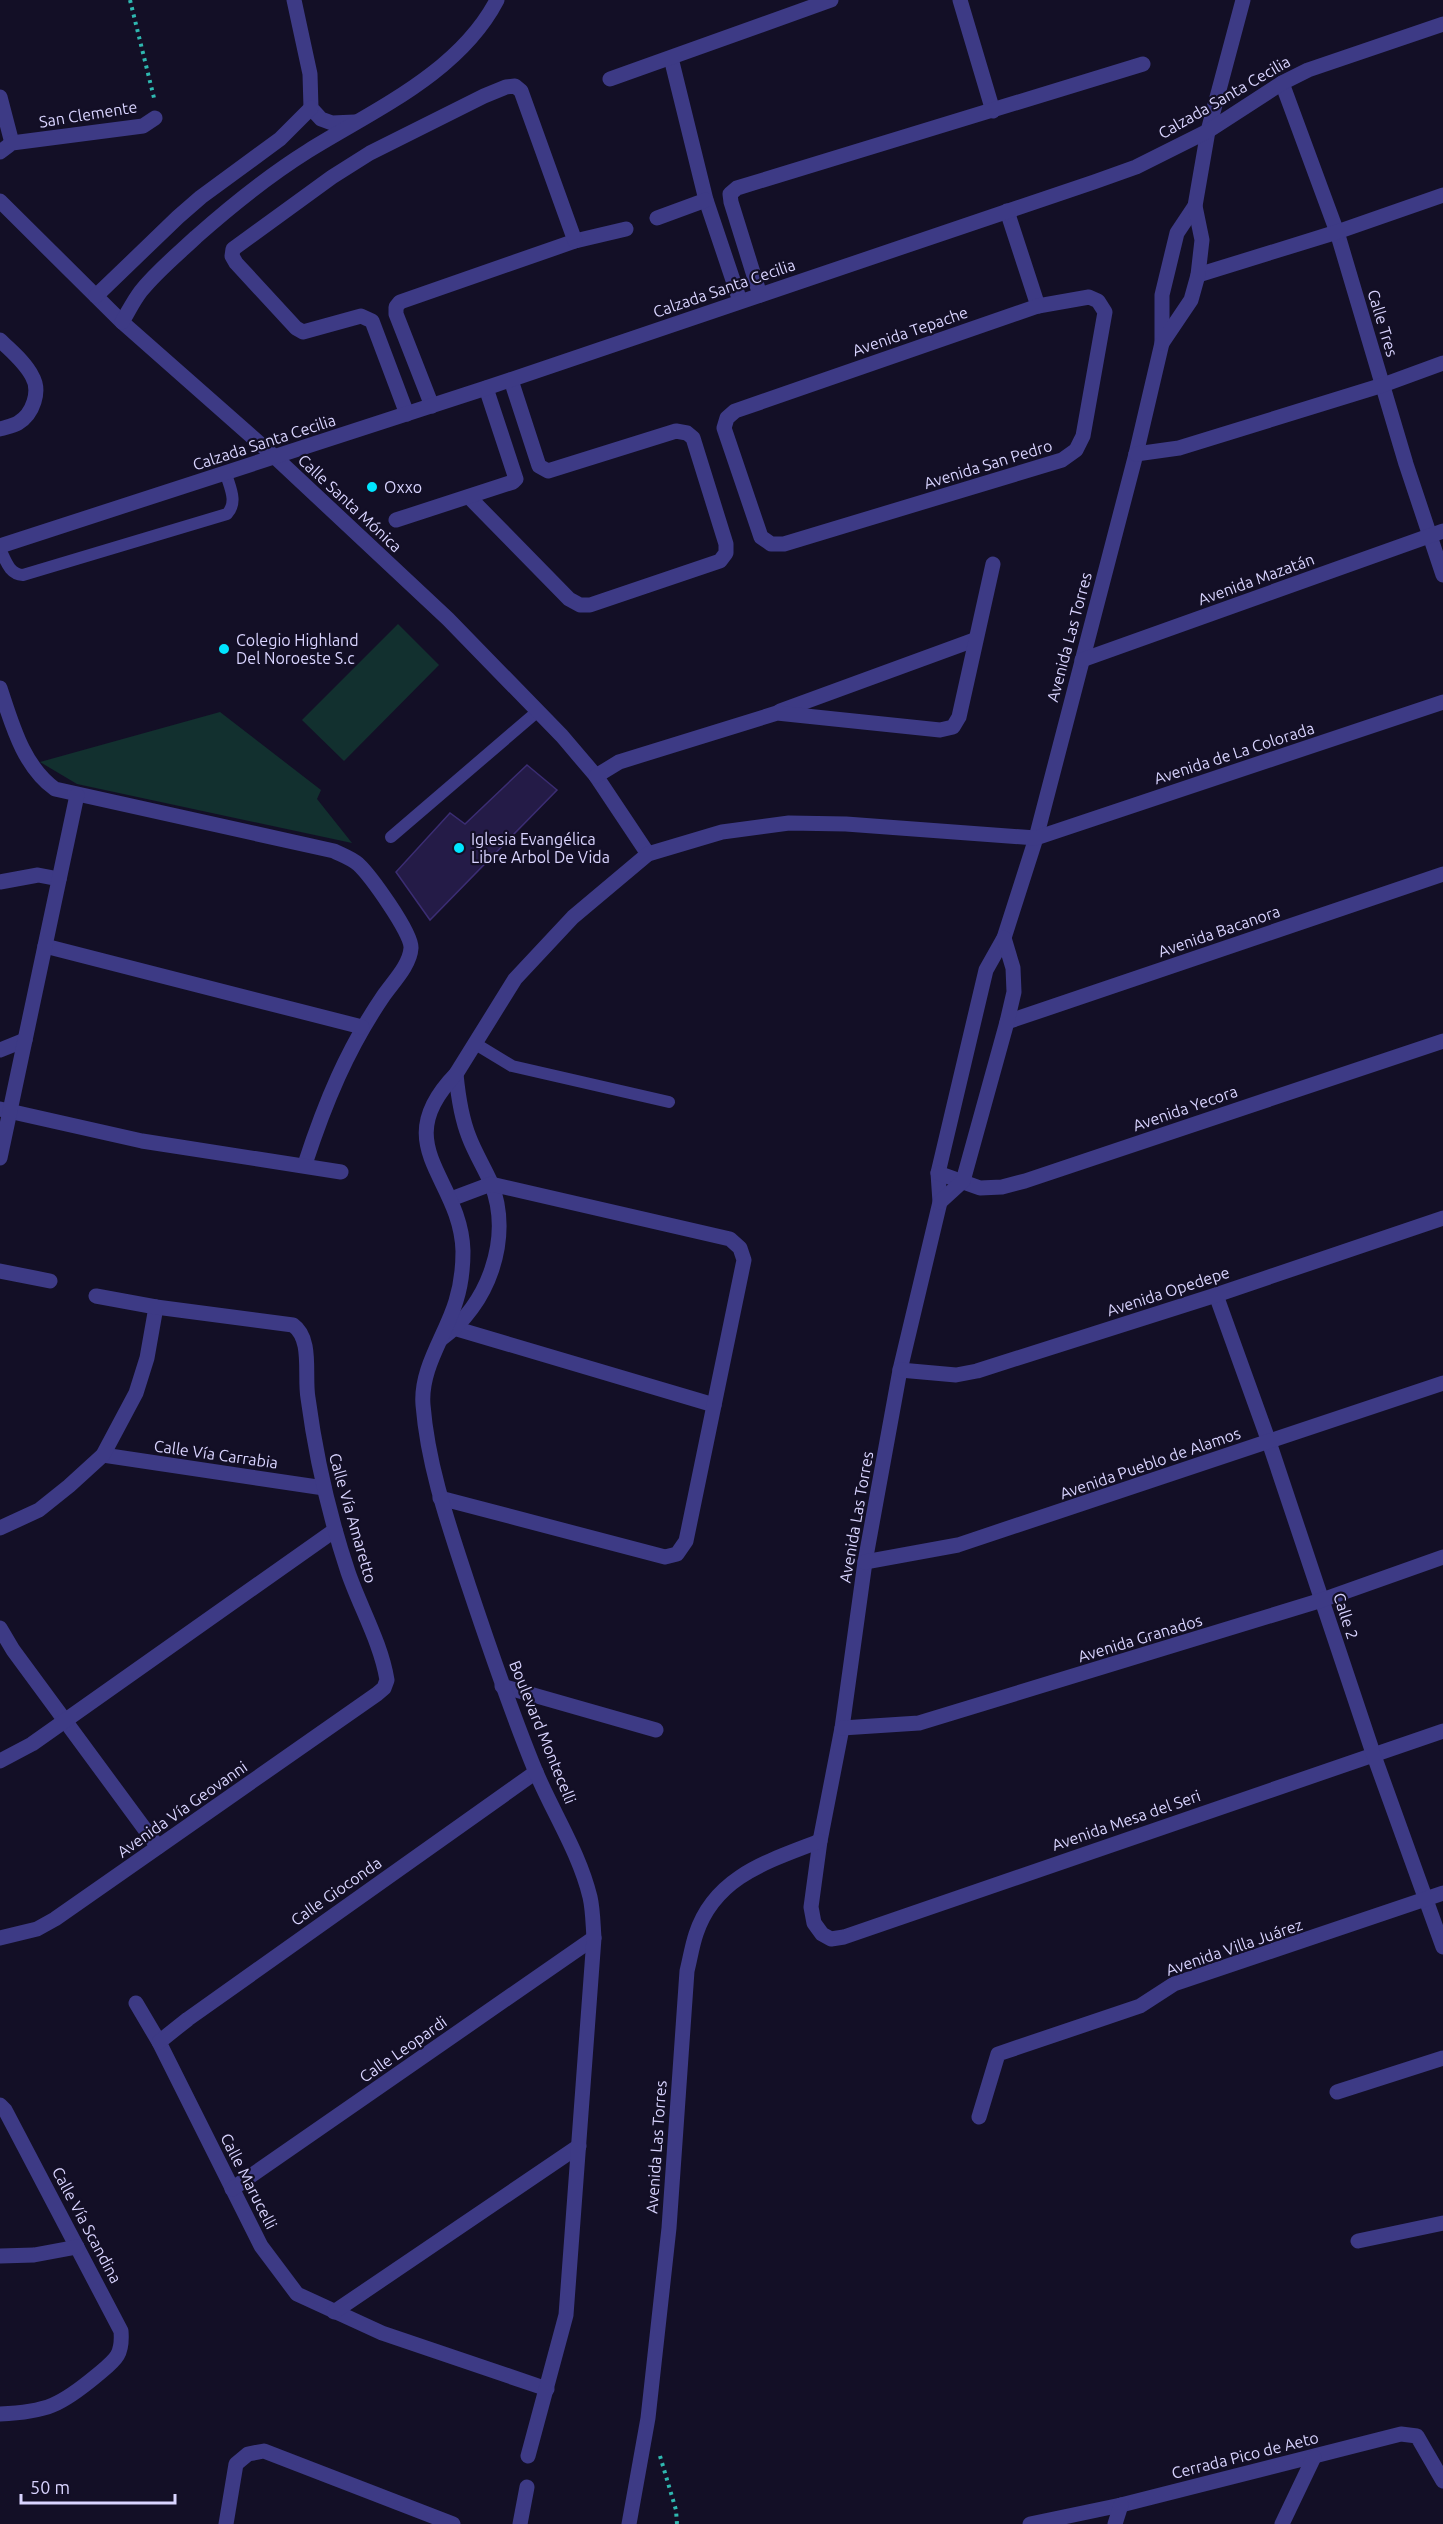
<svg xmlns="http://www.w3.org/2000/svg" width="1443" height="2524" font-family="Ubuntu,sans-serif">
<rect width="100%" height="100%" fill="#130f26"/>
<g fill="#12302f">
<polygon points="398,624 439,665 344,761 302,720"/>
<polygon points="220,712 321,790 317,799 352,843 77,784 40,762"/>
</g>
<polygon fill="#241b47" stroke="#3b2d73" stroke-width="1.5" points="527,765 557,790 430,920 396,872 450,813 465,824"/>
<g fill="none" stroke-linecap="round" stroke-linejoin="round">
<g stroke="#2fb8b0" stroke-width="4" stroke-dasharray="3 4.5" stroke-linecap="butt">
<polyline points="130,0 155,102"/>
<polyline points="660,2456 676,2510 677,2524"/>
</g>
<g stroke="#3d3a85" stroke-width="12">
<path d="M 0,549 C 6,561 9,574 23,575 L 227,514 C 238,502 230,488 226,474"/>
<polyline points="391,837 538,711"/>
<polyline points="474,1043 512,1066 669,1102"/>
</g>
<g stroke="#3d3a85" stroke-width="15">
<polyline points="294,0 310,74 311,108 321,119 332,123 355,122"/>
<polyline points="960,0 993,111"/>
<polyline points="671,58 706,200 740,301"/>
<polyline points="610,79 831,0"/>
<polyline points="1282,83 1337,232 1406,464 1443,575"/>
<polyline points="0,97 12,143"/>
<polyline points="0,152 12,143 143,126 155,118"/>
<polyline points="0,201 122,322 276,458 448,619 562,736 596,776 648,854"/>
<polyline points="1195,206 1177,233 1162,295 1162,343 1136,454 1036,838 1004,938 986,970 938,1173 940,1202 900,1370 865,1562 842,1728 820,1841 811,1907 814,1923 822,1934 831,1939 844,1937 1443,1731"/>
<polyline points="1007,211 1038,306"/>
<polyline points="657,218 706,200"/>
<polyline points="1198,275 1337,232 1443,195"/>
<polyline points="760,295 731,202 730,194 737,188 1143,64"/>
<polyline points="96,296 178,217 201,197 280,139 311,108"/>
<polygon points="1089,297 1098,301 1105,312 1083,436 1076,450 1062,460 784,544 771,544 761,537 724,428 727,418 735,411 1038,306"/>
<path d="M 122,322 C 128,312 134,300 141,291 C 157,271 178,254 196,237 C 231,206 268,176 308,151 C 374,110 459,73 497,0"/>
<path d="M 0,340 C 11,351 25,362 32,376 C 41,391 33,414 18,423 C 13,426 6,427 0,429"/>
<polyline points="1162,343 1191,300 1198,275 1202,240 1195,206 1208,131 1243,0"/>
<polyline points="432,406 396,314 396,307 400,302 575,241 626,229"/>
<polyline points="407,414 372,321 361,316 303,332 296,328 236,263 232,256 233,249 332,177 370,153 484,96 506,87 515,86 521,91 575,241"/>
<polyline points="1136,454 1179,448 1383,385 1443,363"/>
<polyline points="469,497 569,599 580,605 590,605 720,561 726,553 726,544 693,438 687,433 676,431 548,471 539,466 511,380"/>
<polyline points="396,520 513,482 516,479 486,388"/>
<polyline points="0,546 486,388 1094,182 1136,167 1208,131 1282,83 1308,70 1443,24"/>
<polyline points="1082,660 1443,531"/>
<path d="M 0,688 C 12,724 23,766 55,789 L 334,851 C 342,855 351,858 358,864 C 370,875 412,933 411,948 C 410,965 393,982 384,995 C 347,1049 325,1103 305,1164"/>
<polyline points="780,711 974,640"/>
<polyline points="596,776 619,762 777,713 940,730 953,727 959,717 993,564"/>
<polyline points="0,882 38,875 59,879"/>
<polyline points="45,946 362,1027"/>
<polyline points="1007,1022 1443,874"/>
<polyline points="0,1050 25,1040"/>
<polyline points="0,1109 142,1141 341,1172"/>
<polyline points="0,1158 77,795"/>
<polyline points="938,1173 980,1188 1002,1187 1025,1181 1443,1041"/>
<polyline points="940,1202 963,1181 1007,1022 1014,992 1013,968 1004,938"/>
<polyline points="0,1271 50,1281"/>
<polyline points="1216,1295 1269,1442 1373,1753 1443,1947"/>
<polyline points="447,1326 714,1405"/>
<path d="M 441,1339 C 488,1306 513,1238 491,1183 C 484,1167 475,1153 469,1137 C 461,1117 458,1095 456,1074"/>
<polyline points="900,1370 956,1375 977,1371 1216,1295 1443,1218"/>
<polyline points="103,1455 324,1488"/>
<polyline points="440,1498 665,1557 677,1554 686,1541 744,1260 740,1248 730,1239 491,1184 451,1199"/>
<polyline points="0,1528 39,1510 69,1486 103,1455 136,1393 147,1358 156,1307"/>
<polyline points="865,1562 958,1545 1443,1383"/>
<polyline points="0,1628 13,1650 158,1847"/>
<polyline points="502,1686 656,1730"/>
<polyline points="842,1728 919,1723 1322,1600 1443,1557"/>
<polyline points="0,1761 32,1744 335,1530"/>
<path d="M 0,1938 L 37,1929 L 55,1919 L 377,1694 L 384,1688 L 387,1680 C 381,1643 360,1607 348,1572 C 329,1515 316,1458 308,1398 C 304,1376 313,1339 293,1325 L 156,1307 L 96,1296"/>
<polyline points="136,2003 159,2042 261,2246 297,2294 382,2333 547,2389"/>
<polyline points="159,2042 188,2019 536,1772"/>
<polyline points="1337,2092 1443,2058"/>
<path d="M 0,2105 L 5,2110 L 121,2331 C 123,2356 115,2360 96,2376 C 61,2405 47,2412 0,2414"/>
<polyline points="979,2117 998,2054 1140,2006 1174,1984 1443,1893"/>
<polyline points="232,2189 594,1938"/>
<polyline points="1358,2241 1443,2223"/>
<polyline points="0,2256 34,2255 77,2247"/>
<polyline points="334,2312 579,2146"/>
<path d="M 528,2456 L 566,2315 L 594,1938 C 593,1925 593,1910 590,1897 C 579,1852 553,1813 535,1770 C 510,1709 489,1647 468,1584 C 449,1526 428,1467 423,1405 C 420,1368 446,1335 456,1301 C 461,1285 463,1268 463,1251 C 461,1177 386,1146 456,1074 L 515,979 L 573,917 L 648,854 L 722,832 L 789,823 L 846,824 L 1036,838 L 1443,702"/>
<polyline points="226,2524 236,2464 248,2454 264,2451 453,2524"/>
<polyline points="520,2524 527,2487"/>
<path d="M 629,2524 L 648,2418 L 669,2228 L 687,1971 C 690,1959 692,1946 696,1934 C 715,1876 769,1861 820,1841"/>
<polyline points="1030,2524 1121,2505 1401,2434 1417,2436 1443,2481"/>
<polyline points="1115,2524 1121,2505"/>
<polyline points="1282,2524 1314,2457"/>
</g>
</g>
<g fill="#00e5ff" stroke="#130f26" stroke-width="2">
<circle cx="372" cy="487" r="6"/>
<circle cx="224" cy="649" r="6"/>
<circle cx="459" cy="848" r="6"/>
</g>
<g text-anchor="middle" dominant-baseline="central" stroke-width="4.5" stroke-linejoin="round" paint-order="stroke">
<g font-size="16" fill="#d9d4ff" stroke="#130f26">
<text transform="translate(1224 97) rotate(-30)">Calzada Santa Cecilia</text>
<text transform="translate(88 114) rotate(-9)">San Clemente</text>
<text transform="translate(724 288) rotate(-19)">Calzada Santa Cecilia</text>
<text transform="translate(1383 323) rotate(73)">Calle Tres</text>
<text transform="translate(910 331) rotate(-19)">Avenida Tepache</text>
<text transform="translate(264 442) rotate(-18)">Calzada Santa Cecilia</text>
<text transform="translate(988 464) rotate(-17)">Avenida San Pedro</text>
<text transform="translate(350 503) rotate(43)">Calle Santa Mónica</text>
<text transform="translate(1256 579) rotate(-20)">Avenida Mazatán</text>
<text transform="translate(1069 637) rotate(-75)">Avenida Las Torres</text>
<text transform="translate(1234 753) rotate(-18)">Avenida de La Colorada</text>
<text transform="translate(1219 931) rotate(-19)">Avenida Bacanora</text>
<text transform="translate(1185 1108) rotate(-19)">Avenida Yecora</text>
<text transform="translate(1168 1291) rotate(-18)">Avenida Opedepe</text>
<text transform="translate(216 1454) rotate(8)">Calle Vía Carrabia</text>
<text transform="translate(1150 1463) rotate(-19)">Avenida Pueblo de Alamos</text>
<text transform="translate(856 1517) rotate(-80)">Avenida Las Torres</text>
<text transform="translate(353 1518) rotate(74)">Calle Vía Amaretto</text>
<text transform="translate(1346 1616) rotate(72)">Calle 2</text>
<text transform="translate(1140 1638) rotate(-17)">Avenida Granados</text>
<text transform="translate(543 1732) rotate(68)">Boulevard Montecelli</text>
<text transform="translate(182 1809) rotate(-35)">Avenida Vía Geovanni</text>
<text transform="translate(1126 1820) rotate(-19)">Avenida Mesa del Seri</text>
<text transform="translate(336 1891) rotate(-35)">Calle Gioconda</text>
<text transform="translate(1234 1947) rotate(-19)">Avenida Villa Juárez</text>
<text transform="translate(403 2049) rotate(-35)">Calle Leopardi</text>
<text transform="translate(656 2147) rotate(-86)">Avenida Las Torres</text>
<text transform="translate(249 2181) rotate(63)">Calle Marucelli</text>
<text transform="translate(87 2225) rotate(62)">Calle Vía Scandina</text>
<text transform="translate(1245 2455) rotate(-14)">Cerrada Pico de Aeto</text>
</g>
<g font-size="16" fill="#d9d4ff" stroke="#130f26" text-anchor="start">
<text x="384" y="487">Oxxo</text>
<text x="236" y="640">Colegio Highland<tspan x="236" dy="18">Del Noroeste S.c</tspan></text>
<text x="471" y="839">Iglesia Evangélica<tspan x="471" dy="18">Libre Arbol De Vida</tspan></text>
</g>
</g>
<path d="M21 2494v9h154v-9" fill="none" stroke="#d9d4ff" stroke-width="3"/>
<text x="30" y="2494" font-size="18" fill="#d9d4ff" stroke="#130f26" stroke-width="4.5" paint-order="stroke">50 m</text>
</svg>
